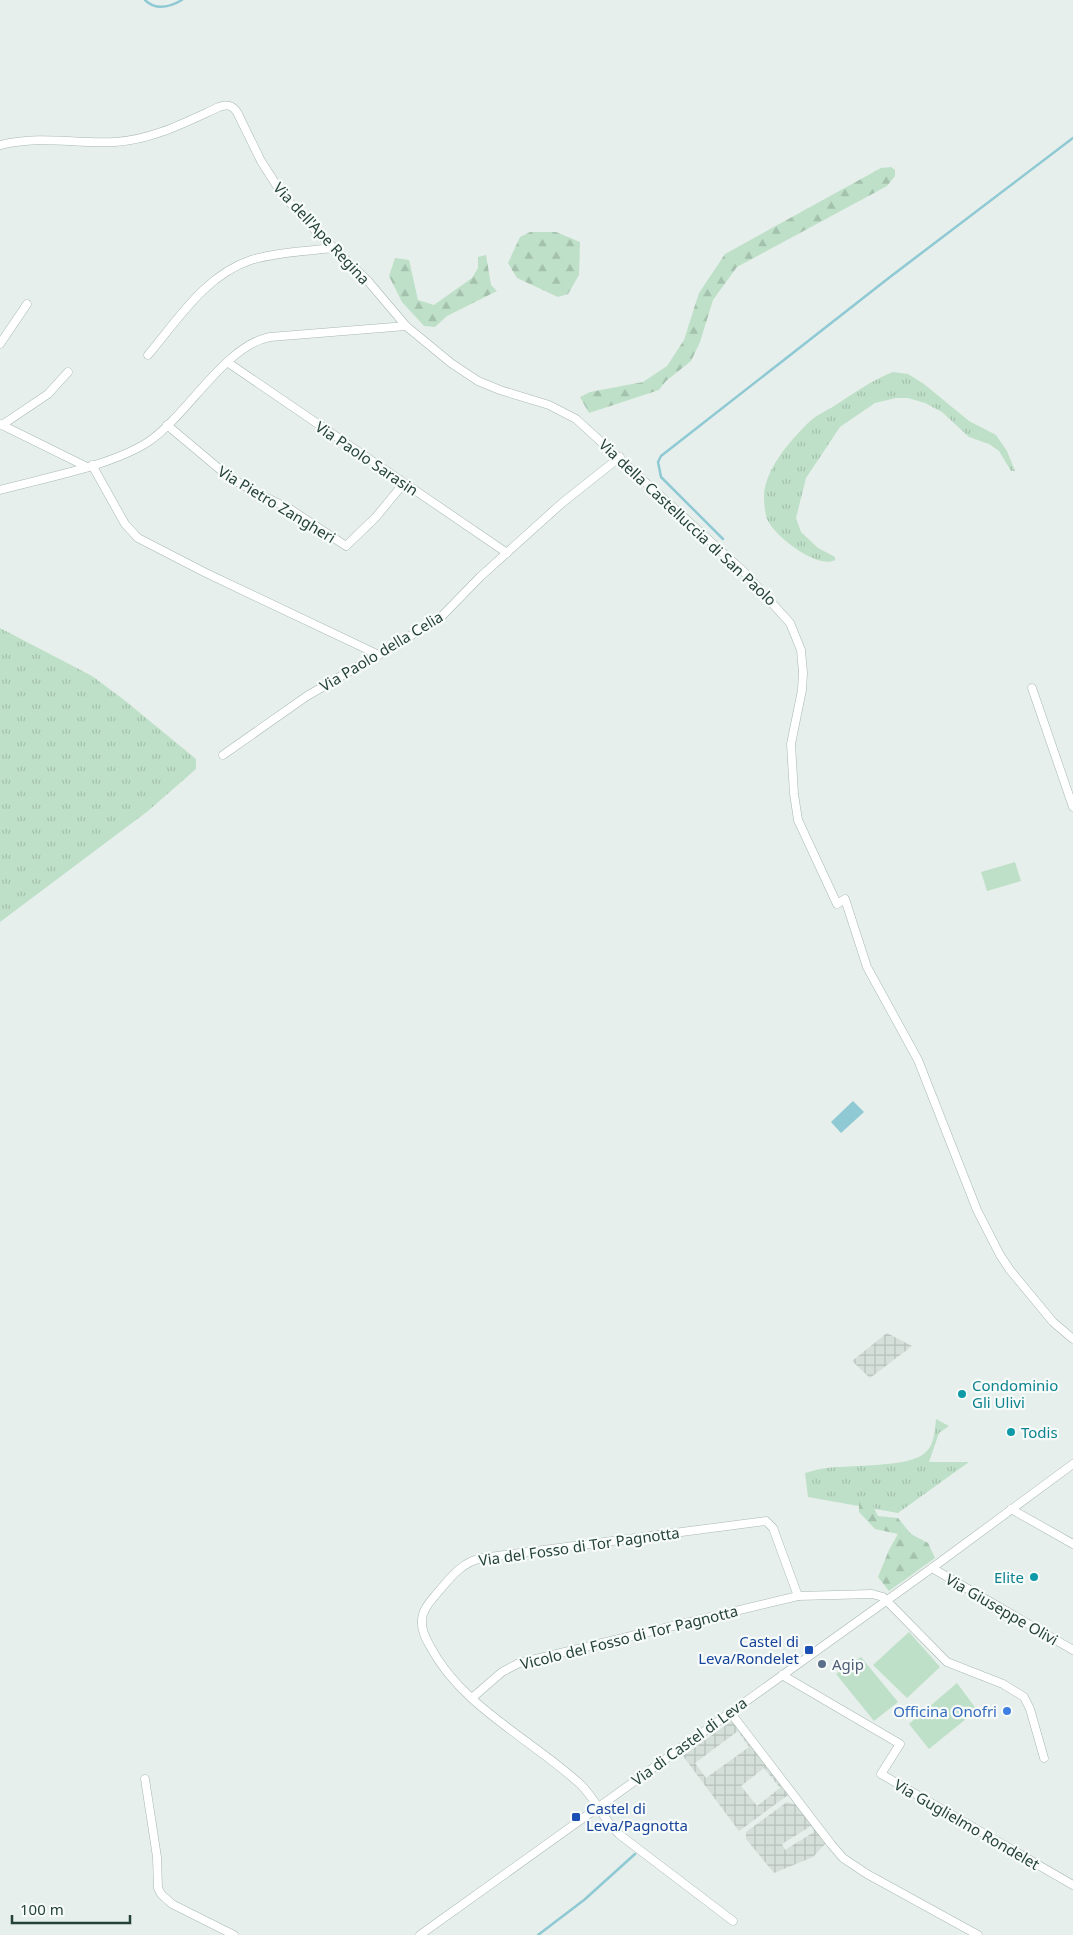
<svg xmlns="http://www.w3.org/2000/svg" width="1073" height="1935" font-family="'Noto Sans',sans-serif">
<defs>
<pattern id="industrial-grid" width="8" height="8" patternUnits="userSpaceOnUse" patternTransform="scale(1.25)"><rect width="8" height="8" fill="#d4dfda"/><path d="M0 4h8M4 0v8" fill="none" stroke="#b6c1bc"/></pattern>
<pattern id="grass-tufts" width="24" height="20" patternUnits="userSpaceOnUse" patternTransform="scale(1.25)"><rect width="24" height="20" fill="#bfe0c8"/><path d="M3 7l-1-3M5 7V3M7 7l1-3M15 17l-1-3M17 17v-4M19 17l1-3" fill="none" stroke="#a4c1ad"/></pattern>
<pattern id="forest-firs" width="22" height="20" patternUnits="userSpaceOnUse" patternTransform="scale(1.25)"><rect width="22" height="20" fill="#bfe0c8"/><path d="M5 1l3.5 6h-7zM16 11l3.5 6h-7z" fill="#a4c1ad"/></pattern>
</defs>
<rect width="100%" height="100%" fill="#e6efeb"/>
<g fill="url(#industrial-grid)" fill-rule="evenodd">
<polygon points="887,1333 912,1346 870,1378 852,1361"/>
<path d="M 733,1720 L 788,1795 L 739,1831 L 683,1756 ZM 738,1731 L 749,1747 L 706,1778 L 695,1763 ZM 764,1768 L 780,1788 L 757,1806 L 741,1786 Z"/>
<path d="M 787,1802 L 797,1805 L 826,1843 L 813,1857 L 774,1873 L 746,1839 L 746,1832 ZM 811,1826 L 814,1832 L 785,1850 L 782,1844 Z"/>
</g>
<g fill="url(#grass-tufts)">
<path d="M 893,372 L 908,374 L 924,384 L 969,421 L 996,435 L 1007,451 L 1015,471 L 1011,471 L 999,451 L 989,444 L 969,437 L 942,412 L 925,403 L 908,398 L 896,398 L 875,403 L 840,427 L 806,478 L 796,518 L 801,532 L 818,548 L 835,557 L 835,560 C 818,570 773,535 767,519 C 765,513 764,503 764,497 C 764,470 790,441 808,423 C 815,416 826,411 834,406 C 853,394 872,380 893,372 Z"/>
<polygon points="0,628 92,676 123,699 196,759 196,769 148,811 0,922"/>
<path d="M 936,1419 L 949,1426 L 939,1433 L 929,1462 L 969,1462 L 898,1513 L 808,1497 L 805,1473 C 810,1472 815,1470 820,1469 C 845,1464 909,1469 926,1452 C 934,1445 935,1430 936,1419 Z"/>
</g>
<g fill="url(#forest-firs)">
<polygon points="891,167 895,170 895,176 887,186 737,267 713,300 700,342 691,361 666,381 659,390 589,413 580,397 590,392 643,382 667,366 684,340 699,293 725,254 881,168"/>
<polygon points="530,232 556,232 580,242 579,275 568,294 558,297 517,278 508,263 520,237"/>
<polygon points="486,255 491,285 497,291 447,316 435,327 424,326 402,302 389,276 395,258 409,260 418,300 434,305 472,278 478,268 478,257"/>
<polygon points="870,1500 878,1516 898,1518 911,1534 928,1543 935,1558 889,1591 878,1577 889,1550 898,1534 875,1529 859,1512 859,1501"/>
</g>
<g fill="#bfe0c8">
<polygon points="1015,862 1021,881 987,891 981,872"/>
<polygon points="909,1632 940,1667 907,1698 873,1665"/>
<polygon points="861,1657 898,1702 874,1721 836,1674"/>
<polygon points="957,1683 977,1710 929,1749 909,1724"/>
</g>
<polygon fill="#8ec9d4" points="853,1101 864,1112 841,1133 831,1122"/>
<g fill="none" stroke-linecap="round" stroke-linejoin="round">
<g stroke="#8ec9d4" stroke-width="2.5">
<path d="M 145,0 C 156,11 170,7 182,0"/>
<polyline points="723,539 661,477 658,462 661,456 890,277 1073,138"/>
<polyline points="538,1935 584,1900 635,1854"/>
</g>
<defs>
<g id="minor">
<path d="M 0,145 C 42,135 74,144 115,142 C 152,140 186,122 219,107 C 227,104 232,105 237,112 L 261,161 L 282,194 L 314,229 L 368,281 L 406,326 L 451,363 L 478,381 L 500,390 L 549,405 L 576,419 L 744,572 L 790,623 L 801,650 L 803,673 L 802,690 L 791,744 L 794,794 L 798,820 L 837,904 L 845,899 L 867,967 L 918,1060 L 977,1210 L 1000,1255 L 1010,1270 L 1053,1322 L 1073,1339"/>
<polyline points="0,344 27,304"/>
<path d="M 148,355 C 177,321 205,275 251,260 C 277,252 307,251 334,248"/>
<polyline points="227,362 507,553"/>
<polyline points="0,424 87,467"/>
<polyline points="2,425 48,394 68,372"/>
<polyline points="167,425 229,477 257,493 290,509 346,546 376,517 404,483"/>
<polyline points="92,465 125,524 138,538 206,573 379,655"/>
<path d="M 0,490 C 43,478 111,466 148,442 C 187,416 225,345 270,337 L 406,326"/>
<polyline points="1032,688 1073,807"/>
<polyline points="223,755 307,696 439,619 480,577 562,503 620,457"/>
<polyline points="1011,1509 1073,1544"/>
<polyline points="932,1568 1073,1650"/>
<polyline points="782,1675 900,1744 881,1774 1073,1885"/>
<polyline points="472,1698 502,1672 519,1663 798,1596"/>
<polyline points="730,1712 831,1844 843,1858 867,1874 978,1935"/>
<polyline points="145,1779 157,1857 158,1888 161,1894 172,1904 234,1935"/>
<path d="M 733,1921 L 620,1835 C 603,1820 596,1799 580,1784 C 531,1739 461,1706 430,1646 C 426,1639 421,1630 422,1621 C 422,1609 431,1601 438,1592 C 451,1577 462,1562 482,1558 L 766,1521 L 773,1528 L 798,1596 L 872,1594 L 883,1597 L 947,1662 L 1003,1684 L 1024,1697 L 1030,1709 L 1044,1758"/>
<polyline points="420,1935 932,1568 1073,1464"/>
</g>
</defs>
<use href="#minor" stroke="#a8b8b2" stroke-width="9"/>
<use href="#minor" stroke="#fff" stroke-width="8"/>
</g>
<g fill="#0f9aa8" stroke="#f7fbf9" stroke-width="2">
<circle cx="962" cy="1394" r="5"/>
<circle cx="1011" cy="1432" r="5"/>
<circle cx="1034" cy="1577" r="5"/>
</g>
<g fill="#1a4fb4" stroke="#f7fbf9" stroke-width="2">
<rect x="804" y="1645" width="10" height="10" rx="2.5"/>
<rect x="571" y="1812" width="10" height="10" rx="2.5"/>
</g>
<circle fill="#5c6f8a" stroke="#f7fbf9" stroke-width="2" cx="822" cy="1664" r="5"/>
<circle fill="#3f7fe0" stroke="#f7fbf9" stroke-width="2" cx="1007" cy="1711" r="5"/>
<g text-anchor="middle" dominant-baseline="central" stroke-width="4.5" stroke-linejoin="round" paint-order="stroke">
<g font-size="15" fill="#24423a" stroke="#f7fbf9">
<text transform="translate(322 233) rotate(47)">Via dell'Ape Regina</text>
<text transform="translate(367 458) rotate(34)">Via Paolo Sarasin</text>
<text transform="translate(277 504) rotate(31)">Via Pietro Zangheri</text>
<text transform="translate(688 522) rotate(43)">Via della Castelluccia di San Paolo</text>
<text transform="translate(381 651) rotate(-31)">Via Paolo della Celia</text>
<text transform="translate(579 1546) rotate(-8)">Via del Fosso di Tor Pagnotta</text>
<text transform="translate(1002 1609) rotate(30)">Via Giuseppe Olivi</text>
<text transform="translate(629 1637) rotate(-14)">Vicolo del Fosso di Tor Pagnotta</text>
<text transform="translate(689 1741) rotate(-36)">Via di Castel di Leva</text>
<text transform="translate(967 1824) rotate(30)">Via Guglielmo Rondelet</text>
</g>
<g font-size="15" fill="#0d838f" stroke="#f7fbf9" text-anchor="start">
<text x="972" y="1385">Condominio<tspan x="972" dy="17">Gli Ulivi</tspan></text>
<text x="1021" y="1432">Todis</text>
<text x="1024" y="1577" text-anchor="end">Elite</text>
</g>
<g font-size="15" fill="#164399" stroke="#f7fbf9" text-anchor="end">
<text x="799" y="1641">Castel di<tspan x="799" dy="17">Leva/Rondelet</tspan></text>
<text x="586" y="1808" text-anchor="start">Castel di<tspan x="586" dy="17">Leva/Pagnotta</tspan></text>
</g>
<g font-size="15" fill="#4e5e75" stroke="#f7fbf9" text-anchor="start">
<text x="832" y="1664">Agip</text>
</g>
<g font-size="15" fill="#366cbe" stroke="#f7fbf9" text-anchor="end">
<text x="997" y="1711">Officina Onofri</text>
</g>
</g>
<path d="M12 1915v8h118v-8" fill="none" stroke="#24423a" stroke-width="2.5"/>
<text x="20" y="1915" font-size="15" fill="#24423a" stroke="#f7fbf9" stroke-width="4" paint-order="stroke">100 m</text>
</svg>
